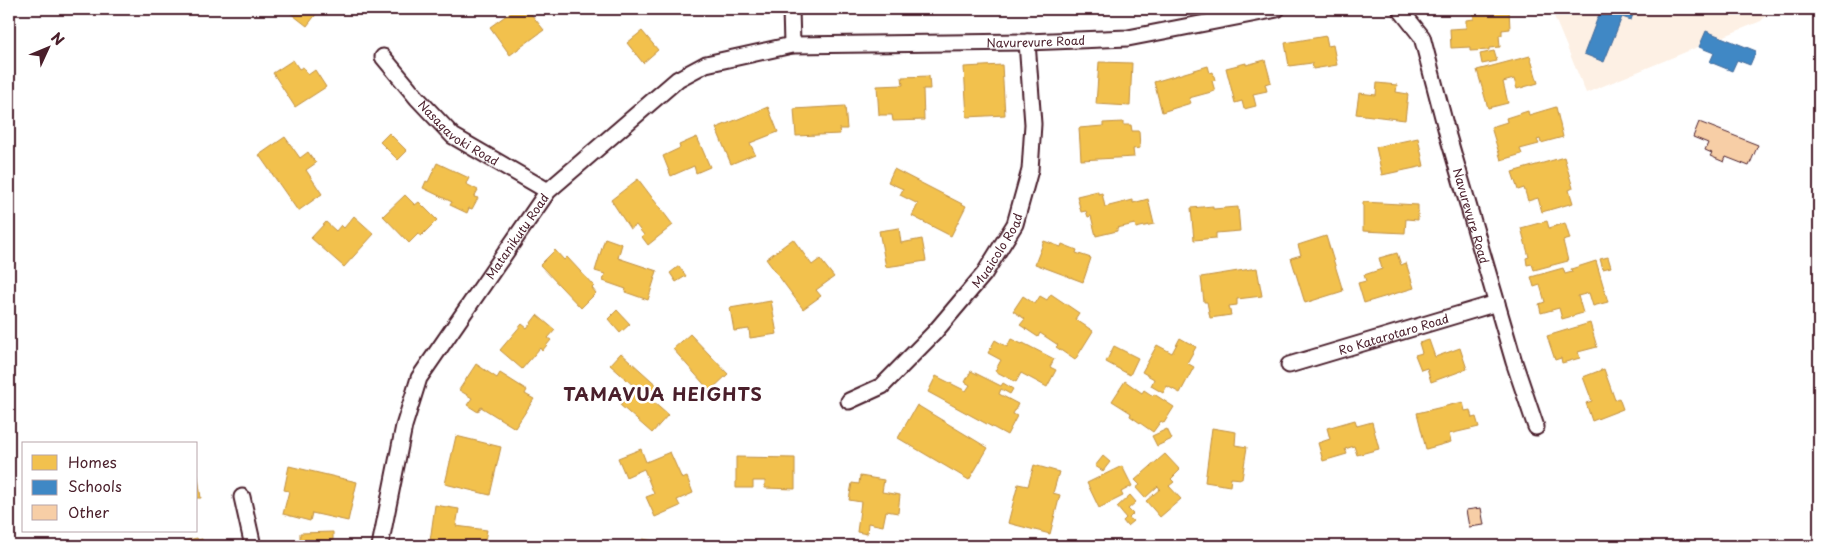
<svg xmlns="http://www.w3.org/2000/svg" width="1828" height="555" font-family="'Playpen Sans',sans-serif">
<rect width="100%" height="100%" fill="#fff"/>
<filter id="ink" filterUnits="userSpaceOnUse"><feTurbulence type="fractalNoise" baseFrequency=".02" numOctaves="2"/><feDisplacementMap in="SourceGraphic" scale="10" xChannelSelector="R" yChannelSelector="G"/><feConvolveMatrix kernelMatrix="1 2 1 2 8 2 1 2 1" color-interpolation-filters="sRGB"/></filter>
<g filter="url(#ink)">
<polygon fill="#fdf0e4" points="1551,9 1772,9 1761,21 1586,93"/>
<g fill="#f2c14e" stroke="#c09044">
<polygon points="285,9 320,9 307,26"/>
<polygon points="515,9 527,9 544,30 510,55 490,27"/>
<polygon points="1509,9 1510,29 1502,30 1502,35 1499,35 1500,47 1489,48 1489,50 1470,51 1470,47 1451,48 1450,29 1466,28 1466,20 1474,19 1473,10"/>
<polygon points="642,31 658,50 643,63 627,43"/>
<polygon points="1326,36 1328,46 1333,45 1337,65 1313,69 1312,63 1289,66 1285,43"/>
<polygon points="1494,51 1497,61 1482,64 1480,54"/>
<polygon points="1530,56 1538,83 1517,89 1514,79 1503,82 1508,103 1488,108 1477,70"/>
<polygon points="293,60 299,69 303,67 308,75 315,70 326,87 295,107 273,73"/>
<polygon points="1265,60 1271,82 1265,84 1267,91 1253,94 1256,106 1244,109 1242,101 1235,103 1226,68 1246,63 1246,65"/>
<polygon points="1099,62 1132,63 1130,106 1096,104"/>
<polygon points="1002,65 1005,115 967,117 964,67"/>
<polygon points="1208,66 1210,73 1213,72 1215,80 1212,81 1215,91 1189,98 1191,103 1162,112 1154,82"/>
<polygon points="929,76 930,89 923,89 924,120 893,121 892,115 879,115 877,86 903,85 902,77"/>
<polygon points="1377,83 1397,85 1396,92 1408,94 1405,120 1356,114 1359,93 1376,95"/>
<polygon points="845,106 847,129 839,129 840,134 796,136 794,109"/>
<polygon points="768,107 778,132 750,143 755,154 731,164 716,128"/>
<polygon points="1556,107 1563,137 1541,143 1540,139 1537,140 1539,144 1520,149 1522,154 1501,160 1491,127 1507,122 1506,118 1528,111 1529,115"/>
<polygon points="1123,122 1123,125 1131,125 1132,131 1139,131 1140,148 1133,149 1134,157 1081,160 1079,128 1103,126 1103,123"/>
<polygon points="389,133 407,151 398,160 380,142"/>
<polygon points="285,137 300,158 308,152 316,163 306,170 322,194 298,211 259,155"/>
<polygon points="697,137 710,167 696,173 694,166 671,176 663,156 680,148 679,145"/>
<polygon points="1418,138 1424,166 1382,175 1376,147"/>
<polygon points="1564,157 1573,188 1569,190 1573,203 1542,212 1538,198 1528,201 1524,188 1518,190 1512,172"/>
<polygon points="437,163 469,178 466,184 478,190 474,197 478,198 472,209 469,208 467,213 450,205 452,202 423,188 426,181 428,182"/>
<polygon points="894,169 966,206 951,236 912,216 918,204 900,195 903,189 888,182"/>
<polygon points="638,179 673,225 648,245 642,237 644,235 636,225 630,229 611,200"/>
<polygon points="1098,191 1098,194 1102,193 1105,207 1133,200 1133,203 1148,199 1154,224 1136,228 1135,224 1117,228 1117,231 1096,236 1091,216 1088,217 1086,211 1081,212 1077,196"/>
<polygon points="405,195 415,205 419,202 437,220 421,236 418,234 409,243 383,216"/>
<polygon points="1363,202 1418,205 1418,220 1406,219 1405,233 1363,231"/>
<polygon points="1213,206 1213,209 1238,207 1240,231 1216,233 1216,238 1194,240 1191,208"/>
<polygon points="354,216 374,234 344,267 311,238 326,222 336,231 341,225 344,228"/>
<polygon points="1547,221 1549,228 1565,223 1570,239 1563,241 1568,261 1534,270 1532,264 1527,265 1526,258 1529,257 1521,228"/>
<polygon points="899,228 901,243 922,239 926,261 886,267 879,231"/>
<polygon points="1326,236 1343,291 1305,303 1291,258 1301,255 1298,245"/>
<polygon points="605,238 622,244 618,258 657,271 648,300 625,292 626,289 603,281 605,274 595,271"/>
<polygon points="793,239 812,265 820,259 834,277 816,290 821,296 803,309 766,259"/>
<polygon points="1044,241 1061,247 1062,244 1077,250 1076,253 1091,258 1083,282 1035,264"/>
<polygon points="555,250 564,260 567,257 594,286 592,288 596,293 581,308 540,265"/>
<polygon points="1397,253 1401,265 1406,263 1414,288 1364,303 1358,283 1366,281 1364,275 1382,269 1379,258"/>
<polygon points="1608,257 1611,267 1603,269 1600,259"/>
<polygon points="1596,261 1608,302 1593,306 1589,293 1578,296 1583,313 1562,319 1559,308 1541,313 1539,304 1545,302 1540,285 1534,287 1531,277 1563,268 1565,274 1572,272 1571,269"/>
<polygon points="679,266 686,276 676,282 670,273"/>
<polygon points="1257,268 1262,296 1237,299 1237,305 1229,306 1231,315 1210,318 1207,302 1204,302 1201,277"/>
<polygon points="1051,294 1079,313 1075,319 1093,331 1075,360 1056,347 1058,345 1040,333 1038,337 1020,325 1025,319 1013,311 1023,296 1035,304 1040,296 1047,300"/>
<polygon points="771,301 777,334 750,338 749,329 734,331 730,308"/>
<polygon points="617,310 630,324 620,333 608,319"/>
<polygon points="537,315 555,330 548,338 551,340 542,351 540,348 522,369 500,350 522,324 527,328"/>
<polygon points="1590,323 1597,347 1578,352 1580,358 1562,363 1561,358 1555,360 1547,336"/>
<polygon points="690,334 728,374 710,391 673,349"/>
<polygon points="1180,338 1196,347 1187,363 1194,367 1180,393 1167,386 1163,393 1151,386 1154,379 1142,372 1157,345 1172,353"/>
<polygon points="1011,339 1022,344 1023,343 1054,359 1050,367 1056,370 1047,387 1021,373 1016,382 995,371 1001,360 988,353 995,340 1007,347"/>
<polygon points="1429,340 1435,357 1460,348 1467,369 1431,382 1427,368 1421,370 1415,355 1422,353 1419,343"/>
<polygon points="1114,346 1138,358 1130,375 1106,362"/>
<polygon points="621,353 661,389 651,400 668,415 652,433 620,405 635,387 610,365"/>
<polygon points="476,364 497,378 500,373 527,390 525,394 534,399 515,428 481,407 478,412 467,405 472,398 459,390"/>
<polygon points="1604,369 1615,400 1619,398 1623,409 1592,421 1586,403 1592,401 1583,377"/>
<polygon points="971,371 1001,386 1003,383 1013,389 1010,394 1001,389 999,394 1018,404 1013,414 1017,416 1007,435 928,392 936,376 966,391 970,385 965,382"/>
<polygon points="1125,381 1142,393 1144,390 1153,396 1154,394 1174,407 1164,423 1161,421 1153,432 1130,416 1131,413 1112,401"/>
<polygon points="1463,402 1465,411 1470,410 1472,418 1476,417 1479,427 1449,434 1451,442 1426,449 1417,413"/>
<polygon points="917,405 988,448 969,480 898,438"/>
<polygon points="1355,420 1357,426 1372,422 1379,449 1357,455 1354,446 1345,449 1347,454 1323,461 1318,443 1330,439 1327,428"/>
<polygon points="1212,428 1236,432 1235,445 1247,447 1242,479 1231,478 1230,486 1205,482"/>
<polygon points="1167,429 1172,439 1157,446 1152,436"/>
<polygon points="456,436 501,447 490,495 445,484"/>
<polygon points="641,449 646,462 670,452 682,479 687,477 693,493 677,500 680,506 655,517 646,497 654,494 644,469 626,477 618,458"/>
<polygon points="1165,454 1180,470 1171,479 1174,482 1169,486 1181,499 1160,517 1146,501 1160,489 1158,486 1145,498 1136,488 1140,485 1135,480"/>
<polygon points="1103,456 1110,462 1103,471 1095,466"/>
<polygon points="736,457 795,458 795,489 765,488 765,481 753,481 753,488 736,488"/>
<polygon points="196,463 201,498 196,498"/>
<polygon points="1034,465 1059,472 1053,493 1060,495 1050,534 1008,523 1018,484 1028,486"/>
<polygon points="289,466 357,482 348,521 312,513 310,521 283,514 289,491 284,490"/>
<polygon points="1122,466 1132,486 1121,492 1123,496 1099,508 1087,483"/>
<polygon points="860,476 884,480 882,492 900,495 898,513 886,511 883,526 868,523 867,534 857,532 861,502 849,500 852,483 859,484"/>
<polygon points="1130,495 1136,502 1128,509 1133,514 1129,518 1133,521 1127,526 1123,521 1126,518 1117,507"/>
<polygon points="435,505 459,509 456,526 487,530 484,546 465,546 430,541"/>
<polygon points="333,532 333,546 300,546 300,533"/>
<polygon points="197,538 198,540 202,539 203,544 211,542 212,546 186,546 184,541"/>
<polygon points="643,539 659,542 658,546 642,546"/>
</g>
<g fill="#3f88c5" stroke="#426897">
<polygon points="1601,9 1635,9 1631,20 1622,17 1604,62 1584,54"/>
<polygon points="1706,31 1756,51 1750,65 1737,60 1732,71 1710,62 1714,53 1699,47"/>
</g>
<g fill="#f7cea6" stroke="#4a1f2b">
<polygon points="1699,122 1758,145 1749,166 1726,157 1724,162 1710,156 1712,153 1705,150 1708,143 1693,137"/>
<polygon points="1481,508 1484,525 1469,527 1466,510"/>
</g>
<g fill="none" stroke-linecap="round" stroke-linejoin="round">
<defs>
<g id="street">
<polyline points="791,9 792,45"/>
<path id="s1" d="M 1400,9 L 1422,37 L 1448,136 L 1514,362 L 1536,427"/>
<path id="s2" d="M 383,57 L 417,98 L 453,136 L 548,191"/>
<path id="s3" d="M 1289,365 L 1497,303"/>
<path id="s4" d="M 849,401 L 882,386 L 934,333 L 984,274 L 1015,224 L 1030,170 L 1033,124 L 1027,42"/>
<polyline points="242,497 253,546"/>
<path id="s5" d="M 380,546 L 404,426 L 419,378 L 548,191 L 678,79 L 706,64 L 792,45 L 1027,42 L 1128,38 L 1277,9"/>
</g>
</defs>
<use href="#street" stroke="#4a1f2b" stroke-width="19"/>
<use href="#street" stroke="#fff" stroke-width="15"/>
</g>
</g>
<g text-anchor="middle" dominant-baseline="central" stroke-width="5" stroke-linejoin="round" paint-order="stroke">
<g font-size="12" fill="#4a1f2b" stroke="#fff">
<text stroke="none"><textPath href="#s5" startOffset="935">Navurevure Road</textPath></text>
<text stroke="none"><textPath href="#s2" startOffset="108">Nasagavoki Road</textPath></text>
<text stroke="none"><textPath href="#s1" startOffset="221">Navurevure Road</textPath></text>
<text stroke="none"><textPath href="#s5" startOffset="345">Matanikutu Road</textPath></text>
<text stroke="none"><textPath href="#s4" startOffset="215">Muaicolo Road</textPath></text>
<text stroke="none"><textPath href="#s3" startOffset="109">Ro Katarotaro Road</textPath></text>
</g>
<g font-size="18" font-weight="bold" letter-spacing="1" fill="#4a1f2b" stroke="#fff">
<text x="663" y="393">TAMAVUA HEIGHTS</text>
</g>
</g>
<rect width="1828" height="555" fill="none" stroke="#fff" stroke-width="30"/>
<rect x="15" y="15" width="1798" height="525" fill="none" stroke="#4a1f2b" stroke-width="2" filter="url(#ink)"/>
<rect x="22" y="442" width="175" height="90" fill="#ffffff" stroke="#b7a5aa"/>
<rect x="32" y="455" width="25" height="15" fill="#f2c14e" stroke="#b7a5aa"/>
<text x="68" y="468" font-size="15" fill="#4a1f2b">Homes</text>
<rect x="32" y="480" width="25" height="15" fill="#3f88c5" stroke="#b7a5aa"/>
<text x="68" y="492" font-size="15" fill="#4a1f2b">Schools</text>
<rect x="32" y="505" width="25" height="15" fill="#f7cea6" stroke="#b7a5aa"/>
<text x="68" y="518" font-size="15" fill="#4a1f2b">Other</text>
<g transform="translate(48 48) rotate(46)" stroke="#ffffff" stroke-width="4" paint-order="stroke">
<path d="M0-4L9 19L0 12L-9 19Z" fill="#4a1f2b"/>
<text y="-8" font-size="14" font-weight="bold" text-anchor="middle" fill="#4a1f2b">N</text>
</g>
</svg>
